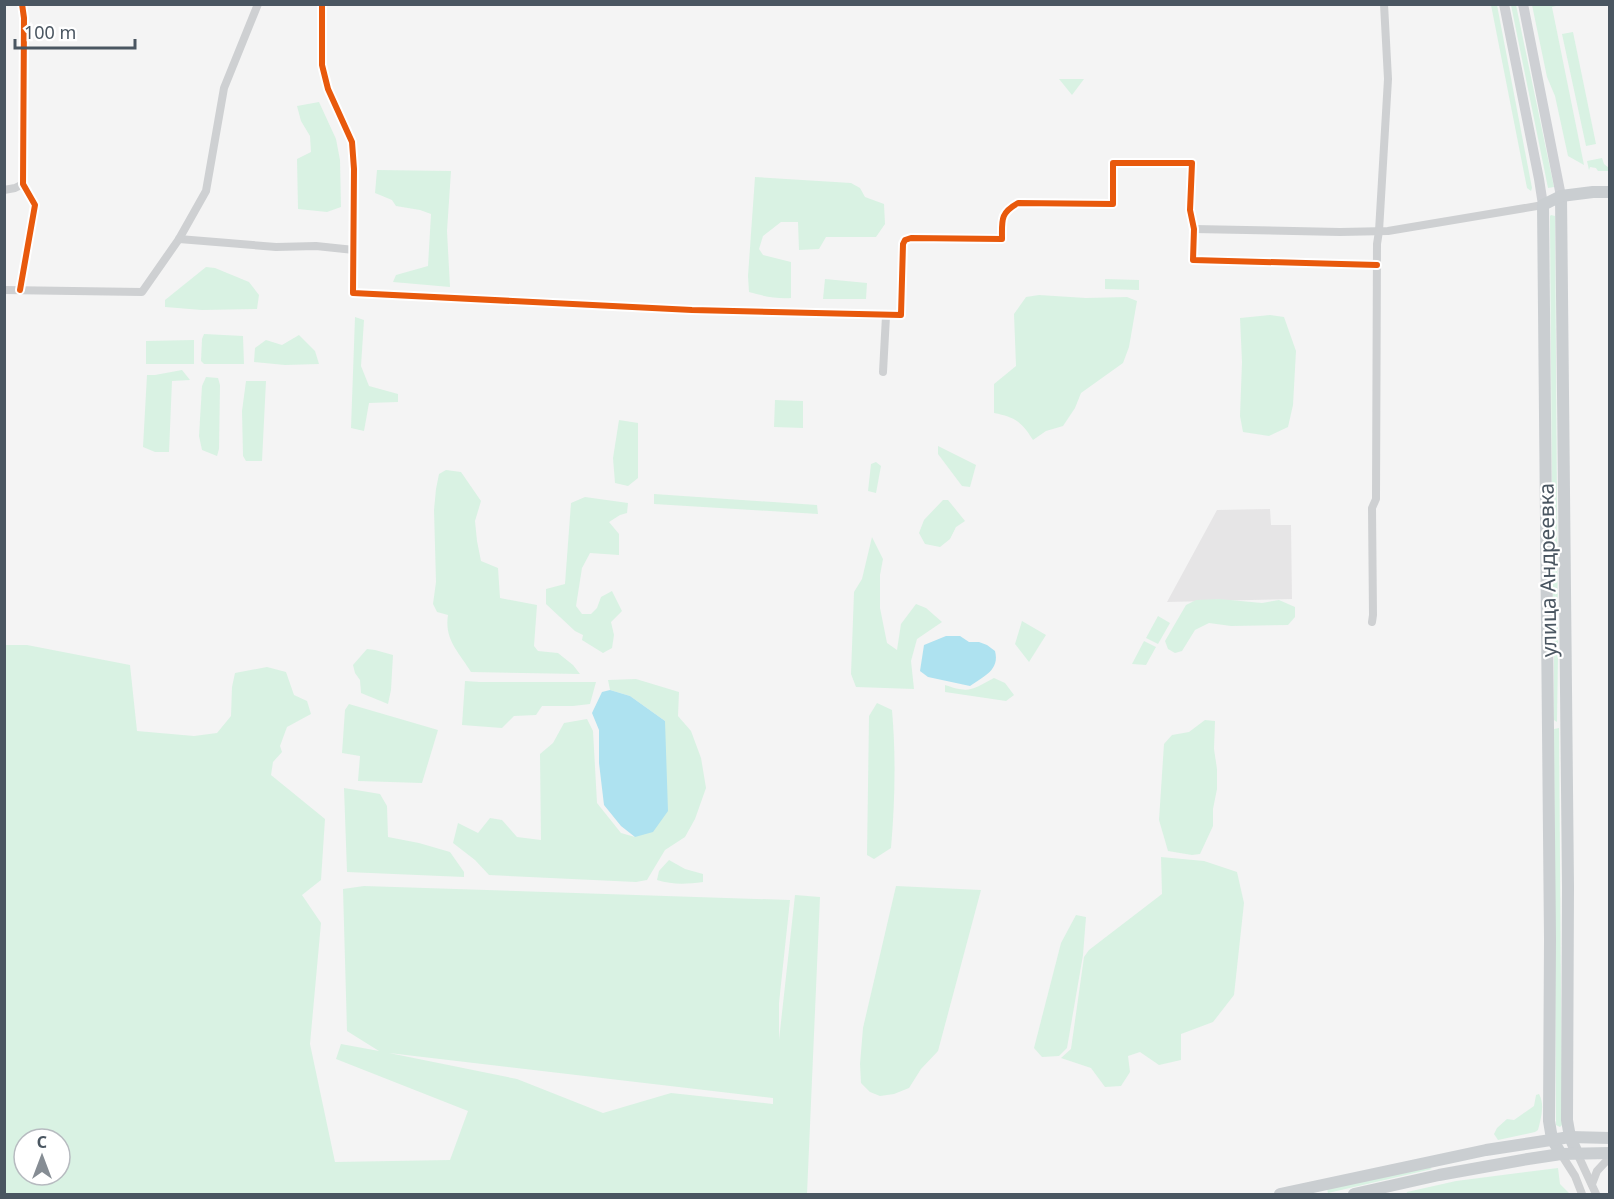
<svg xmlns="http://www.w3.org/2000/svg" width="1614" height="1199" font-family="'Noto Sans',sans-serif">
<rect width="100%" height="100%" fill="#f4f4f4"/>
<polygon fill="#e6e5e6" points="1270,509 1271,525 1291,525 1292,599 1167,602 1217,510"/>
<g fill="#d9f2e3" fill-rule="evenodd">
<polygon points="1491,5 1497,5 1532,188 1531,191 1527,188"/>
<polygon points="1511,5 1516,5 1554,187 1548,188"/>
<polygon points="1532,5 1560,5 1552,7 1584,165 1568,156 1555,96 1547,77"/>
<polygon points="1573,32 1596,144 1586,146 1562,34"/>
<polygon points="1059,79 1084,79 1072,95"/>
<polygon points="319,102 336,139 340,160 341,207 327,212 298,209 297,159 311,152 310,136 301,121 297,106"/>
<polygon points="1602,158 1604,164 1609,168 1609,171 1598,171 1596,168 1590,167 1589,170 1587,161"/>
<polygon points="377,170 451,171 447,231 450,287 393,282 396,275 428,266 431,214 420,210 396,206 392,200 375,193"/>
<path d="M 755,177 L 851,183 L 860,188 L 865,197 L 884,204 L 885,224 L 876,237 L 826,237 L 819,249 L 799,250 L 798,222 L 781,222 L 763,236 L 759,249 L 763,255 L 791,262 L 791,298 C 776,299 763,296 749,292 L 748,276 Z"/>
<polygon points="1551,215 1555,216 1558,644 1553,644 1550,216"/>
<polygon points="206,267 215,268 249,282 259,295 257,309 202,310 165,307 165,300"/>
<polygon points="825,279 867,283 866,299 823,299"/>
<polygon points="1105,279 1139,280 1139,290 1105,289"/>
<path d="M 1039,295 L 1086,298 L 1127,297 L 1137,301 L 1129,347 L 1123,363 L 1081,393 L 1075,408 L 1063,426 L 1046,431 L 1033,440 C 1022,422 1015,417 994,413 L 994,384 L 1016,366 L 1014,314 L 1026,297 Z"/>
<polygon points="1270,315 1284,317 1296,351 1293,405 1288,427 1269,436 1243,432 1240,416 1242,362 1240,318"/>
<polygon points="355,317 364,320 361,366 369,386 398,394 398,402 369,403 364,431 351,428"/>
<polygon points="204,334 243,336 244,364 204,364 201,361 202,339"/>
<polygon points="299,335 315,351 319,364 285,365 254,362 255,348 266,340 282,345"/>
<polygon points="194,340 194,364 146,364 146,341"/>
<polygon points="182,370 190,380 172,381 169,452 155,452 143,447 147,375 155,375"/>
<polygon points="206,377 218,378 220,385 219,449 217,456 202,450 199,436 202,386"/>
<polygon points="246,381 266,381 262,461 246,461 243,456 242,411"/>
<polygon points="775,400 803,401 803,428 774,427"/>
<polygon points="619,420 638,423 638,478 628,486 615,483 613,458"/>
<polygon points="938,446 976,465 970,487 962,486 938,454"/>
<polygon points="876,462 881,466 876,493 868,491 871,464"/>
<path d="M 446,470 L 461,472 L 481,501 L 475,521 L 477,541 L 481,561 L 498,568 L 500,598 L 537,605 L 534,646 L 538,651 L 558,653 L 573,665 L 580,674 L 471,672 C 459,652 444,640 448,615 L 437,612 L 433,604 L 436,582 L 434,510 L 436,489 L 439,474 Z"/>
<polygon points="654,494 817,505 818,514 654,504"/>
<polygon points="585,497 628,503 627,513 620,515 609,522 619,534 619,555 590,553 582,568 576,606 582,614 591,614 597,608 601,597 612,591 622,611 611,622 614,635 612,648 603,653 582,640 583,635 575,631 546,604 546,589 565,584 571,503"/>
<polygon points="943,500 948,500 965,521 956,527 950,539 940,547 925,544 919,533 924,520"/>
<polygon points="872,537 883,559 880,575 880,608 887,643 897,650 901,624 916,604 926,608 942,622 917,639 911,661 914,689 856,687 851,674 854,592 862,579"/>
<polygon points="1219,599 1262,603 1279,600 1295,607 1295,617 1288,625 1231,626 1209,623 1195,630 1182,651 1175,653 1168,649 1165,641 1186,605 1196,600"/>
<polygon points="1158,616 1170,623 1158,644 1146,638"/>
<polygon points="1022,621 1046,635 1029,662 1015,644"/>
<polygon points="1144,641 1156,647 1146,665 1132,664"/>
<path d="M 5,645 L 27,645 L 130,665 L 137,731 L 194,736 L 217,733 L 231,716 L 232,687 L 235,673 L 267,667 L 286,672 L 294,695 L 307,701 L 311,714 L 287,727 L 280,746 L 282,752 L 273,762 L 271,775 L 325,819 L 321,880 L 302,895 L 321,923 L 310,1044 L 335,1162 L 450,1160 L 468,1111 L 336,1059 L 341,1044 L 379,1051 L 347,1031 L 343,889 L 364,886 L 790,900 L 779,1003 L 779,1040 L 795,895 L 820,897 L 807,1194 L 5,1194 ZM 389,1053 L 773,1098 L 773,1104 L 671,1093 L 603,1113 L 517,1079 ZM 24,1139 L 60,1139 L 60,1175 L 24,1175 Z"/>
<polygon points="367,649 375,650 393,655 391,690 388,704 361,693 360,680 355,673 353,665"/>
<polygon points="1555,654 1558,655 1557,722 1554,720 1554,655"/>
<path d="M 994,678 L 1005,683 L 1014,695 L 1006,701 L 945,692 L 945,685 C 970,694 973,689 994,678 Z"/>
<polygon points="636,679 679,692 678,716 691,731 701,758 706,788 695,819 685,837 665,850 647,880 636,882 489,875 475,860 453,843 458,823 478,833 490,818 502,820 517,837 541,840 540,754 553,743 564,723 587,719 593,731 597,803 621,833 635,837 665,721 630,696 610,690 608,680"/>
<polygon points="465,681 480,682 596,682 590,704 573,706 542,706 536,715 514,716 502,728 462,725"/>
<path d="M 877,703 L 892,710 C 896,756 895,802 891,848 L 874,859 L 867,855 L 869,716 Z"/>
<polygon points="349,704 438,730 422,783 358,781 360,756 342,753 345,710"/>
<polygon points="1205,720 1215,721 1214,749 1217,769 1217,789 1213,809 1213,826 1200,854 1192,855 1168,851 1159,820 1164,744 1172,735 1189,732"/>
<polygon points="1559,728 1562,1125 1560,1127 1556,1125 1554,729"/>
<polygon points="344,788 380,794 387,806 388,837 419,843 450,852 464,872 464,877 347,872"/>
<polygon points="1161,857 1204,861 1237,872 1244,903 1234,995 1213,1022 1181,1034 1181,1060 1159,1065 1140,1052 1128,1056 1130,1072 1121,1086 1105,1087 1091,1068 1061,1058 1071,1049 1084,957 1089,950 1162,894"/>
<path d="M 669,860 L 685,869 L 703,874 L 703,882 C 687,884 673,885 657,880 L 659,871 Z"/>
<polygon points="896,886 981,890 938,1051 921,1069 909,1088 894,1094 880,1096 870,1092 861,1083 860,1064 863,1028"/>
<polygon points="1076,915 1086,917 1083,955 1067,1048 1059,1056 1042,1057 1034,1048 1061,943"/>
<path d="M 1539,1094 C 1545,1104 1541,1119 1538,1130 L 1535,1132 L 1498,1140 L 1494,1134 L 1497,1128 L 1507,1119 L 1514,1120 L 1534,1106 L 1536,1095 Z"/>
<polygon points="1426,1166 1432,1169 1328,1193 1327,1189"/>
<polygon points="1558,1168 1560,1184 1570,1194 1406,1194 1407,1192 1456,1181"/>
</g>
<g fill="#aee2f0">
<path d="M 946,636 L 960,636 L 969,642 L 979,642 L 987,645 L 995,651 C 1000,670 984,676 970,686 L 928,677 L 920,671 L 924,645 Z"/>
<polygon points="610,690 630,696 665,721 668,811 653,832 635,837 621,826 604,805 599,763 599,730 592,713 602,692"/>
</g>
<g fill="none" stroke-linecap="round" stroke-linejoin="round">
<g stroke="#ced0d2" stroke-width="8">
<path d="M 322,4 L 322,65 L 328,89 L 352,142 L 354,169 L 353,293 L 692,310 L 901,315 L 903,244 L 905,240 L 911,238 L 1002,239 C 1002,220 1000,213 1018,203 L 1113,204 L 1113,163 L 1192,163 L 1190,210 L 1194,229 L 1193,260 L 1377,265"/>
<polyline points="4,190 15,188 23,184"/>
<polyline points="1194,229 1340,232 1388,231 1543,205"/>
<polyline points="179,239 276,247 316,246 354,250"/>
<polyline points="4,290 142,292 179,239 206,191 224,88 258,4"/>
<polyline points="20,290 35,205 23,184 24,18 22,4"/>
<polyline points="883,372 886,316"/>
<polyline points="1372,622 1373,615 1372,508 1376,499 1377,244 1379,231 1388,79 1384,4"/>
<polyline points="1577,1153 1596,1194"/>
<polyline points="1561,1154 1575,1176 1582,1194"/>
<polyline points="1592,1184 1597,1171 1610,1157"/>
</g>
<g stroke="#ced0d4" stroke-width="10">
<polyline points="1504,4 1539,179 1543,205"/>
<polyline points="1523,4 1561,196"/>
</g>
<g stroke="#caced1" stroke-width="12">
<polyline points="1561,196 1568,887 1567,1120 1570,1137 1577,1153"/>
<polyline points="1543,205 1550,939 1549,1121 1552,1139 1561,1154"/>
<polyline points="1543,205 1561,196 1593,192 1610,192"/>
<polyline points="1280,1194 1486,1150 1570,1137 1610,1138"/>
<polyline points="1354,1194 1439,1175 1528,1159 1561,1154 1610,1153"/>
</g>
<defs>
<g id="cycleway">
<path d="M 322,4 L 322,65 L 328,89 L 352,142 L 354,169 L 353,293 L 692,310 L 901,315 L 903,244 L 905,240 L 911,238 L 1002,239 C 1002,220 1000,213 1018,203 L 1113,204 L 1113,163 L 1192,163 L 1190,210 L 1194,229 L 1193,260 L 1377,265"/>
<polyline points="20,290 35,205 23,184 24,18 22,4"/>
</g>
</defs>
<use href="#cycleway" stroke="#fff" stroke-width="10"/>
<use href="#cycleway" stroke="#e8590c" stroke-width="6"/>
</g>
<g text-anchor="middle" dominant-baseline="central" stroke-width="4.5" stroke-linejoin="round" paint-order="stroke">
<g font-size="21" fill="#4a5661" stroke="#fff">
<text transform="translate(1547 570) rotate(-91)">улица Андреевка</text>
</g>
</g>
<rect width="1614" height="1199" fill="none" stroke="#4a5661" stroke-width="12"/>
<g transform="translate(42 1157)"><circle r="28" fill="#ffffff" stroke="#b7bbc0" stroke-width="1.5"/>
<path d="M0-4.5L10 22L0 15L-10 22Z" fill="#868d94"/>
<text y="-9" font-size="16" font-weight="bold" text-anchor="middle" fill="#4a5661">С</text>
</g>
<path d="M15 39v9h120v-9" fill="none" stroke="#4a5661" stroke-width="3"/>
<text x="24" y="39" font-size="18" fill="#4a5661" stroke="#ffffff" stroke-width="4.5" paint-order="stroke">100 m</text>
</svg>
